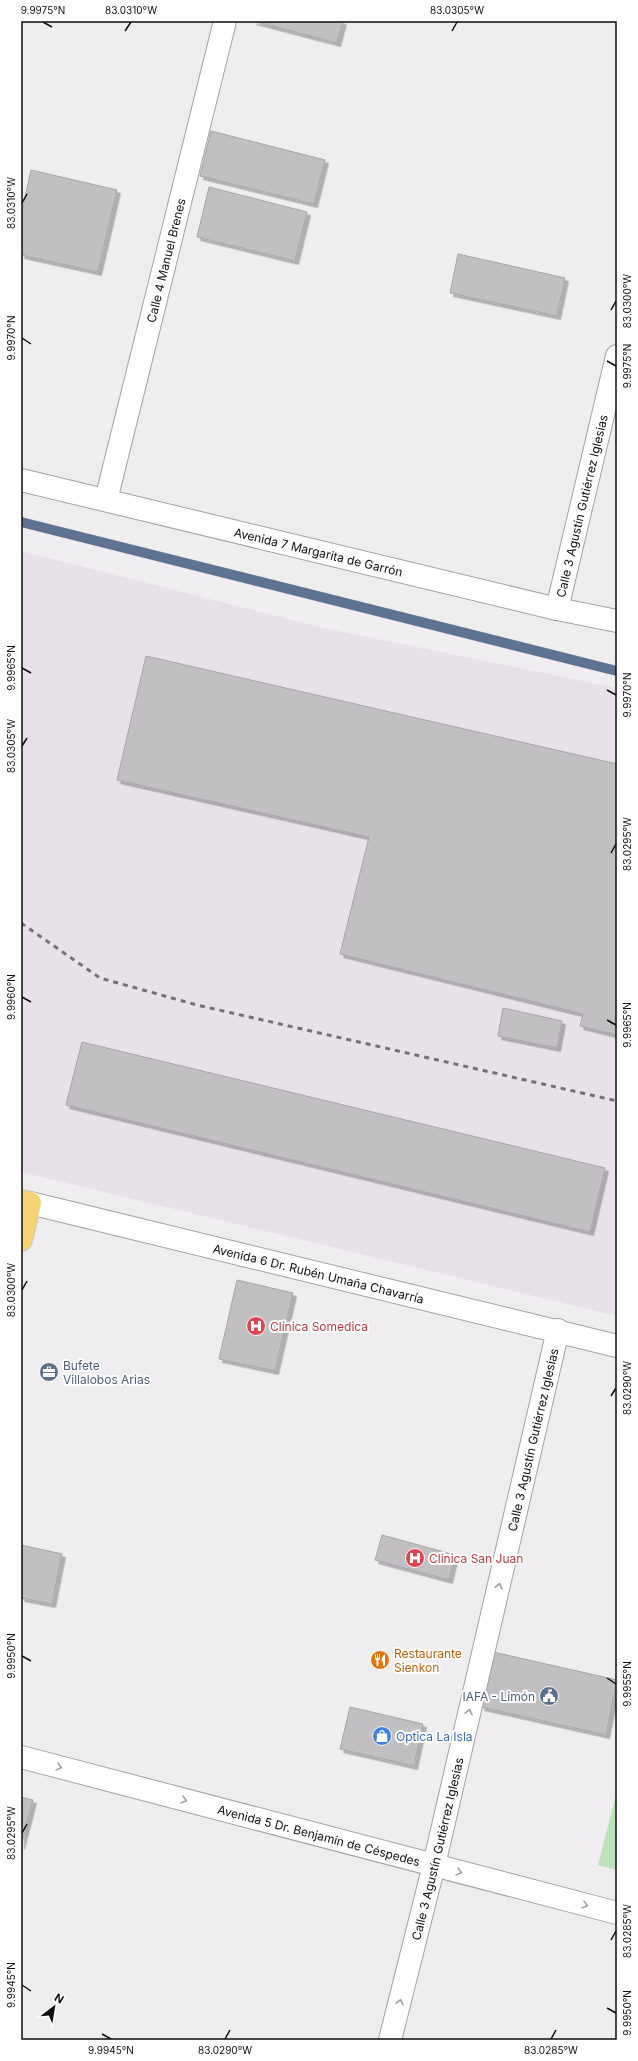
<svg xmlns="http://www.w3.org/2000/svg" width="638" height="2061" font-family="Inter,sans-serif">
<defs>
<filter id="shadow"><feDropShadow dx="3.5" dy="3.5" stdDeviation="0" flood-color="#0004"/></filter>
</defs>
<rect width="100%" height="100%" fill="#efedef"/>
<polygon fill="#e9e1ea" points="21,551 324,628 617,688 617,764 146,656 117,780 369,837 341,954 583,1014 581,1027 617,1035 617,1316 21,1172"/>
<polygon fill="#bbe2b8" points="617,1791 617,1870 598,1865"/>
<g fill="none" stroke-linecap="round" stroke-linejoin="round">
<polyline stroke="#5e7291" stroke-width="10" points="21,522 617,671"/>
</g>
<g fill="#c1bfc2" stroke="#a5a4a7" filter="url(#shadow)">
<polygon points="253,21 343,21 337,43"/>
<polygon points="211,131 325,160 314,204 200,176"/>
<polygon points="31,170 117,190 98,272 21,255 21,216"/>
<polygon points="209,187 307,212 295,261 197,237"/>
<polygon points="458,254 565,278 557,316 450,293"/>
<polygon points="146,656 617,764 617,1035 580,1026 583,1014 340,954 369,837 117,780"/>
<polygon points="503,1008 562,1021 557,1048 498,1036"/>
<polygon points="82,1042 605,1168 590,1232 66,1105"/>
<polygon points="237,1280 293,1293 275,1371 219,1359"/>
<polygon points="382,1535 455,1555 449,1580 375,1560"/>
<polygon points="21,1545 62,1554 52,1604 21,1598"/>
<polygon points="493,1652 617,1680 606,1735 481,1707"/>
<polygon points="350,1707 423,1724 414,1766 340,1749"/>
<polygon points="21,1797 33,1800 21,1846"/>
</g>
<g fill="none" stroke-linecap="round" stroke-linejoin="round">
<defs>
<g id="minor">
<path id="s1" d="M 21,480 L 557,609 L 617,621"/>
<path id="s2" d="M 106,500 L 225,21"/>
<path id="s3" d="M 557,609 L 617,356"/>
<path id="s4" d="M 30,1203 L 617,1346"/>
<path id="s5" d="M 21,1757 L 617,1913"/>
<path id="s6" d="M 390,2040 L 434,1865 L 558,1330"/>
</g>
<polyline id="major" points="21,1201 30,1203 21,1240"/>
</defs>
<use href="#minor" stroke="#a3a1a4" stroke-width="24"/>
<use href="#major" stroke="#cacaca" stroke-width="24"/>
<use href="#minor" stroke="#fff" stroke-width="22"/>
<use href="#major" stroke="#f5d272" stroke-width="22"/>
<polyline stroke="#737173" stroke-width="3" stroke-dasharray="5 5" stroke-linecap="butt" points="21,923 100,978 197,1005 617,1101"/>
</g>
<defs><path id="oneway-chevron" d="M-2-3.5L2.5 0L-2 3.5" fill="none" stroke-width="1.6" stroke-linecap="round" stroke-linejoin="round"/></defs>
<g stroke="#9e9e9e">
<use href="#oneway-chevron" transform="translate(499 1586) rotate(-77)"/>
<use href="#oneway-chevron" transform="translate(469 1712) rotate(-77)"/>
<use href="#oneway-chevron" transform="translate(59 1767) rotate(15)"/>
<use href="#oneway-chevron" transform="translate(184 1800) rotate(15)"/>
<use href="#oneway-chevron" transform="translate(459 1872) rotate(15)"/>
<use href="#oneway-chevron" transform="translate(585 1905) rotate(15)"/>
<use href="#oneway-chevron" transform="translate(400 2002) rotate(-76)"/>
</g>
<path fill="none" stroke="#0d0c0d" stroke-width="1.5" d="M 43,22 L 52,27M 125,31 L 131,22M 452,31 L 457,22M 22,203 L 27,194M 611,310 L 616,301M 22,338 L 31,344M 607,361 L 616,366M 22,668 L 31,673M 607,690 L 616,695M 22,746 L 27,738M 611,853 L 616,844M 22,997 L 31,1002M 607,1020 L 616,1025M 22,1290 L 27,1281M 611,1396 L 616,1388M 22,1656 L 31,1661M 607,1678 L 616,1684M 22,1833 L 27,1824M 611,1940 L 616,1931M 22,1985 L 31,1991M 607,2008 L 616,2013M 102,2034 L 111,2039M 225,2039 L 230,2030M 551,2039 L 556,2030"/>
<defs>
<symbol id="hospital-disc" viewBox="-11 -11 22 22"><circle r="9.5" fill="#e0444e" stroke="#fff"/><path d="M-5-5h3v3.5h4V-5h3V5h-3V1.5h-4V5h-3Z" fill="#fff"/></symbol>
<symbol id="office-disc" viewBox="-11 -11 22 22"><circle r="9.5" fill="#5c6f8a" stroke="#fff"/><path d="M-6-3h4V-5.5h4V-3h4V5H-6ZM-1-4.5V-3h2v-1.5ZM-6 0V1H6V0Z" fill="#fff"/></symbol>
<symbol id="restaurant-disc" viewBox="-11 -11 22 22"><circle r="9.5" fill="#e8710a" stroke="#fff"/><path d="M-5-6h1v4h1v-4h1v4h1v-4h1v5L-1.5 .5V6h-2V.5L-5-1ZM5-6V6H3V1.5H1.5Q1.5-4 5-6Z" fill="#fff"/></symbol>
<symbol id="civic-disc" viewBox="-11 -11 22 22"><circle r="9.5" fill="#5c6f8a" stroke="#fff"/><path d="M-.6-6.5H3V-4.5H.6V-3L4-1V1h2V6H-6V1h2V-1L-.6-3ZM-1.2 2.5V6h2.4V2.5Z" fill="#fff"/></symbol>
<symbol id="shop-disc" viewBox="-11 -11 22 22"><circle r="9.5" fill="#3f7fe0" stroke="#fff"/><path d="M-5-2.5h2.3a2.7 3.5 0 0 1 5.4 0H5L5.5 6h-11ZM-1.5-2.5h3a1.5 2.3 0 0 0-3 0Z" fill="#fff"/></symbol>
</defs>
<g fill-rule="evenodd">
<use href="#hospital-disc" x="245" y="1315" width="22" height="22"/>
<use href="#office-disc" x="38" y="1361" width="22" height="22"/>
<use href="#hospital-disc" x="404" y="1547" width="22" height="22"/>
<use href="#restaurant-disc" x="369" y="1649" width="22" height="22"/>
<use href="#civic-disc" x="538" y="1685" width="22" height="22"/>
<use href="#shop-disc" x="371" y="1725" width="22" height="22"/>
</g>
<g text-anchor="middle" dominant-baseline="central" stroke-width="4" stroke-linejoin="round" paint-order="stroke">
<g font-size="12" fill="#0d0c0d" stroke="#fff">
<text stroke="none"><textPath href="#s2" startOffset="247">Calle 4 Manuel Brenes</textPath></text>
<text stroke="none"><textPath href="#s3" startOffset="106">Calle 3 Agustín Gutiérrez Iglesias</textPath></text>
<text stroke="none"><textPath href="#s1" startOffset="306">Avenida 7 Margarita de Garrón</textPath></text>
<text stroke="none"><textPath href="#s4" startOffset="297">Avenida 6 Dr. Rubén Umaña Chavarría</textPath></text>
<text stroke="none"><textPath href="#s6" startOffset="617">Calle 3 Agustín Gutiérrez Iglesias</textPath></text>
<text stroke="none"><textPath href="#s5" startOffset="308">Avenida 5 Dr. Benjamín de Céspedes</textPath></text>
<text stroke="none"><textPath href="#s6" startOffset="197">Calle 3 Agustín Gutiérrez Iglesias</textPath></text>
</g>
<g font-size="12" fill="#be3a42" stroke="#fff" text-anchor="start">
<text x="270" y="1326">Clínica Somedica</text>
<text x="429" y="1558">Clínica San Juan</text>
</g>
<g font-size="12" fill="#4e5e75" stroke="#fff" text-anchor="start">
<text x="63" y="1365">Bufete<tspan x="63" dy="14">Villalobos Arias</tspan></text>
<text x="535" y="1696" text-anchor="end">IAFA - Limón</text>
</g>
<g font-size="12" fill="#c56008" stroke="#fff" text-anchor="start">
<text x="394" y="1653">Restaurante<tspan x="394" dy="14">Sienkon</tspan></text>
</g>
<g font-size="12" fill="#366cbe" stroke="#fff" text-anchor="start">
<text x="396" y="1736">Optica La Isla</text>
</g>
</g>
<rect width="638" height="2061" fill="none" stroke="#ffffff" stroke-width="44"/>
<g transform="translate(54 2007) rotate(31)" stroke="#ffffff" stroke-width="3" paint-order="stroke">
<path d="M0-3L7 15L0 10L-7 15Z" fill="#0d0c0d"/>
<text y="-6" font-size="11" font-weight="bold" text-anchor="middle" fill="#0d0c0d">N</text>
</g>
<rect x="22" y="22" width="594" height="2017" fill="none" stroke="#0d0c0d" stroke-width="1.5"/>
<g font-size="10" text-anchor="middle" fill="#0d0c0d">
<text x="43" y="14">9.9975°N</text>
<text x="131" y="14">83.0310°W</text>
<text x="457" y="14">83.0305°W</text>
<text transform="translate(11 203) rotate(-90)" y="4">83.0310°W</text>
<text transform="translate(627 301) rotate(-90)" y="4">83.0300°W</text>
<text transform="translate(11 338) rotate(-90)" y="4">9.9970°N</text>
<text transform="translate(627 366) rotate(-90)" y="4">9.9975°N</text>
<text transform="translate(11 668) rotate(-90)" y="4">9.9965°N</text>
<text transform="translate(627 695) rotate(-90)" y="4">9.9970°N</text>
<text transform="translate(11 746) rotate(-90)" y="4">83.0305°W</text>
<text transform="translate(627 844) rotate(-90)" y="4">83.0295°W</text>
<text transform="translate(11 997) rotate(-90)" y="4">9.9960°N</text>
<text transform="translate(627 1025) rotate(-90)" y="4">9.9965°N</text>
<text transform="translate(11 1290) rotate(-90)" y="4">83.0300°W</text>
<text transform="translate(627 1388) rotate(-90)" y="4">83.0290°W</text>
<text transform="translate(11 1656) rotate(-90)" y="4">9.9950°N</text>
<text transform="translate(627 1684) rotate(-90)" y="4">9.9955°N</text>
<text transform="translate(11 1833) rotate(-90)" y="4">83.0295°W</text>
<text transform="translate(627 1931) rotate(-90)" y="4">83.0285°W</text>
<text transform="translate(11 1985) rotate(-90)" y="4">9.9945°N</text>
<text transform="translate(627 2013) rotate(-90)" y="4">9.9950°N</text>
<text x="111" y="2054">9.9945°N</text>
<text x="225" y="2054">83.0290°W</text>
<text x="551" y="2054">83.0285°W</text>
</g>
</svg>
